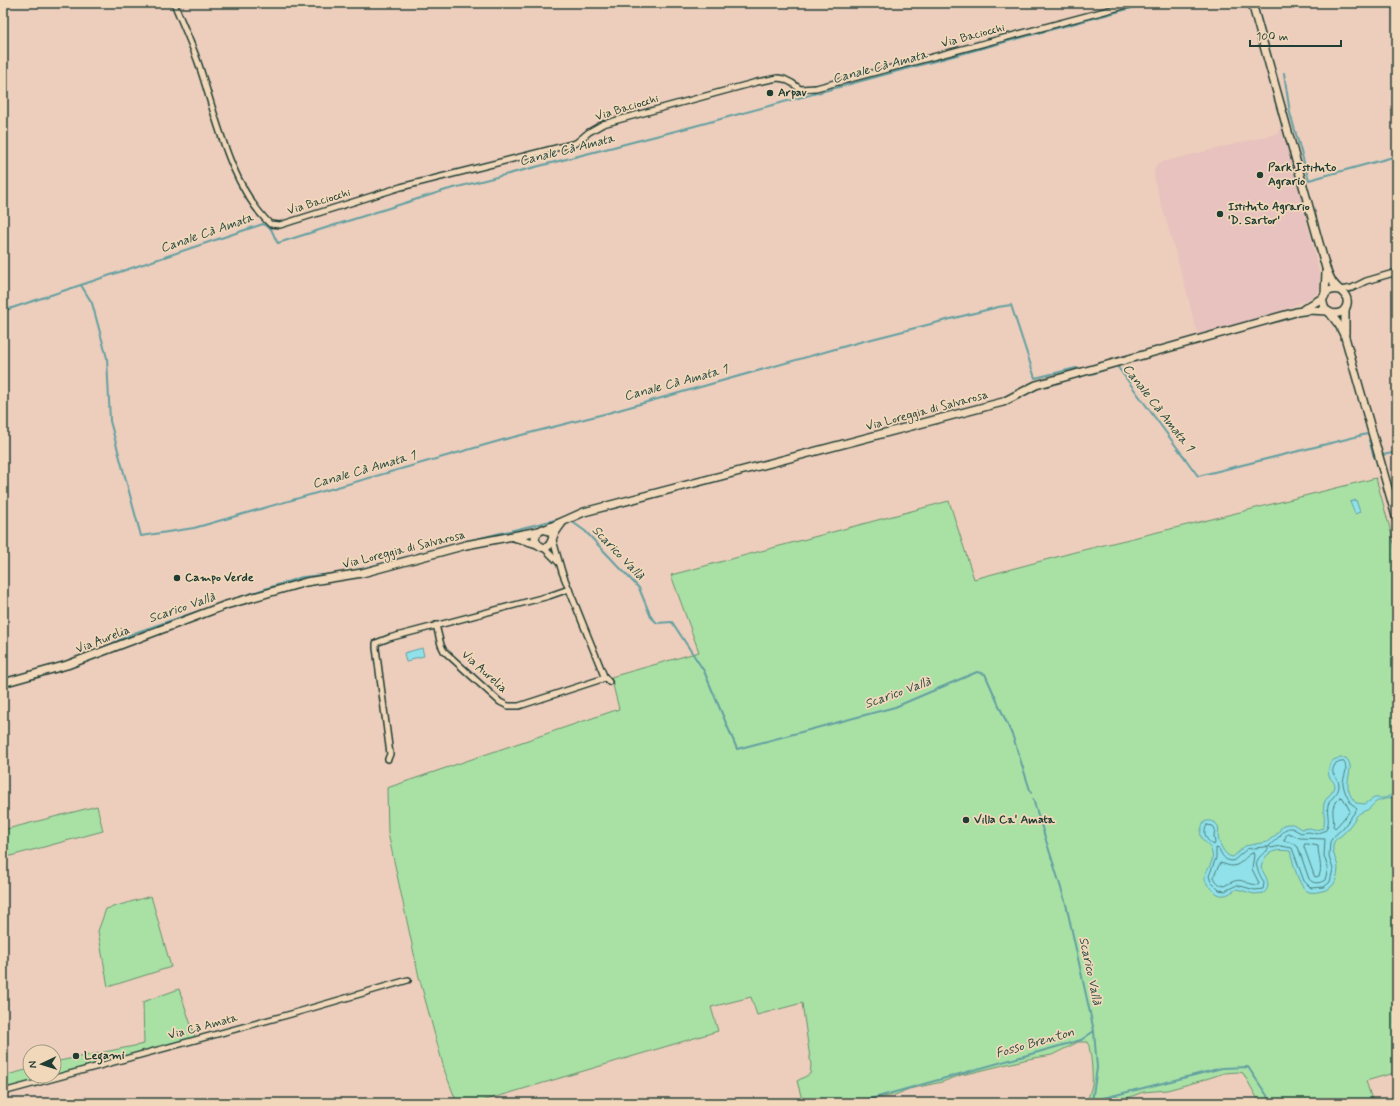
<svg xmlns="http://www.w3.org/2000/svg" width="1400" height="1106" font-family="Mynerve,sans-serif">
<rect width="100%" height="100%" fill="#edcebc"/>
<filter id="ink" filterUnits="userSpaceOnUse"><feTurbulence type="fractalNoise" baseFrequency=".025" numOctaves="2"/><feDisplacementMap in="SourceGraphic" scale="8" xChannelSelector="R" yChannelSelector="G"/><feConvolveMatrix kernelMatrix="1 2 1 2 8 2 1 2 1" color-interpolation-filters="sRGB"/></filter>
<g filter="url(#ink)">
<g fill="#e7c2be">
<polygon points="1280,124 1300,192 1320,277 1319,290 1316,294 1309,299 1253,323 1200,337 1194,322 1187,292 1155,182 1154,170 1158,163 1276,134 1279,132"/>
<polygon points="86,1095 89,1103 55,1103"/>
</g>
<g fill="#a9e1a5" stroke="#648f6c">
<path d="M 1376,478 L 1397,554 L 1397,1072 L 1366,1081 L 1373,1103 L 1260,1103 L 1243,1073 L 1238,1072 L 1224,1073 L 1200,1081 L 1167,1090 L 1143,1092 L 1130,1097 L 1112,1101 L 1107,1103 L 1087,1103 C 1088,1097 1091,1091 1092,1084 C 1093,1073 1091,1053 1088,1042 L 1078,1042 L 1052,1055 L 1028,1059 L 975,1072 L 961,1075 L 942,1082 L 909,1089 L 895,1095 L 871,1099 L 862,1103 L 803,1103 L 797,1081 L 810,1074 L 811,1065 L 802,1003 L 757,1015 L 751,997 L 711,1007 L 718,1031 L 476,1103 L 457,1103 L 445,1072 L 419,977 L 388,833 L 387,788 L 619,709 L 611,677 L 699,652 L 671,575 L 949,501 L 974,579 L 1075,552 L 1212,519 Z"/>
<polygon points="97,806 103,831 3,858 3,830"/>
<polygon points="151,896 171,967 108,987 98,931 106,909"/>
<polygon points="179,989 195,1037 127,1059 3,1093 3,1076 30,1069 30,1076 54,1076 54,1062 144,1044 143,1002"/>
</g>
<g fill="#90e1ea" stroke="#639fa1">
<polygon points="1356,500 1360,512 1355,514 1350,502"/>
<polygon points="422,648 424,656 411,659 411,661 406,662 404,653"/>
<path d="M 1346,758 C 1354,766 1348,773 1348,783 C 1347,789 1351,798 1356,803 L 1365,804 L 1374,798 L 1385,798 L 1395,793 L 1397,780 C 1397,801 1393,796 1378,801 C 1375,802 1373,805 1371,807 C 1366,812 1360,811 1356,817 C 1352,823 1348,829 1343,834 C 1340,837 1336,838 1334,842 C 1330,853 1338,860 1338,869 C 1337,880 1334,889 1322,891 C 1318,892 1313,893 1309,892 C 1298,888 1293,861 1290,851 C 1273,849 1265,852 1261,868 C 1264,874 1273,885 1264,893 L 1254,894 L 1237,889 C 1230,893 1223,899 1215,892 C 1192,874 1216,869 1212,853 C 1209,839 1194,842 1204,822 C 1207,821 1209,820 1213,822 C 1223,826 1216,834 1219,841 C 1221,847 1226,857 1233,857 L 1245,846 L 1267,842 L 1277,834 L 1283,825 L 1288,824 L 1293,824 L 1301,829 L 1310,828 L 1316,830 L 1323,828 C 1327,819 1321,809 1325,801 C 1328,796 1333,792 1335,787 C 1335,782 1331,780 1329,776 C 1327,770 1330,760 1336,759 C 1339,758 1343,758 1346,758 Z"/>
</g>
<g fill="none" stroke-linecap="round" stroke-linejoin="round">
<g stroke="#4c7f7d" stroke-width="1">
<path d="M 1344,762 C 1349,769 1343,777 1343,784 C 1344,790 1347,798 1351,803 C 1353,806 1355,807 1357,809 L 1343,828 L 1333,837 L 1330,842 L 1329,856 L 1333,869 L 1330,882 L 1324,887 L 1311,888 L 1304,881 L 1292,848 L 1281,846 L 1271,848 L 1269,846 L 1280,836 L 1283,831 L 1288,828 L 1292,828 L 1301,833 L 1309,832 L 1317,834 L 1326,830 C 1331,820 1326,815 1328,805 C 1330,798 1339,794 1339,786 C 1339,775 1327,776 1336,763 Z"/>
<path d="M 1340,797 L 1343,798 L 1350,811 L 1339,824 L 1335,828 L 1333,826 C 1335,820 1331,811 1334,805 C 1335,803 1338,800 1340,797 Z"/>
<path d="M 1207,825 L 1213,826 L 1215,829 L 1214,836 L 1215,843 L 1214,845 C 1206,841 1202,833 1207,825 Z"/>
<path d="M 1288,833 L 1300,838 L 1325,839 L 1324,856 L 1328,868 L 1325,880 C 1319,884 1313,884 1309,879 L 1298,847 L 1293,843 L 1284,841 Z"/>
<path d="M 1305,844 L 1308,844 L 1318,846 C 1318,856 1323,868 1319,876 L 1315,877 L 1314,875 L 1304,847 Z"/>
<path d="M 1268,847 L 1268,850 C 1250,862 1257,868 1264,883 L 1263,889 L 1255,890 L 1237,885 L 1225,891 L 1219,890 L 1211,882 L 1209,876 L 1216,858 L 1216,848 L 1219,849 C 1222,855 1224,861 1233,861 L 1247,849 Z"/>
<path d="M 1253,853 L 1254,855 L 1252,869 L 1259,883 L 1258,885 C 1239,883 1244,875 1224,886 C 1219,885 1215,881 1214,876 L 1220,863 C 1225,864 1228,866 1233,866 C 1242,865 1245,855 1253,853 Z"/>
</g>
<g stroke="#639fa1" stroke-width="2">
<polyline points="1256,3 1272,60"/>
<polyline points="1284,73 1290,113 1309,180 1397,156"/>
<polyline points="81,285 92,303 107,358 110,421 141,536 194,528 506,439 608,413 860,342 998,307 1011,305 1035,378 1076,368 1081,370"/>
<polyline points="3,311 263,224 271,229 277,242 278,243 446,190 691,127 1150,3"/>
<polyline points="1089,373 1091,374 1117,366 1198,476 1367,434"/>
<polyline points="1369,440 1374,457"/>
<polyline points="1383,455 1397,452"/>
<polyline points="571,521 585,531 639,588 651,617 657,623 672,622 704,671 737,749 895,707 977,672 985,674 1013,737 1031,793"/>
<polyline points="468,541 563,518"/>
<polyline points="350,572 437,549"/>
<polyline points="243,596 302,577 344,573"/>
<polyline points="101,649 134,633 205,609"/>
<polyline points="1033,799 1066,904 1094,1031"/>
<polyline points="856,1103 1081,1040 1094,1031 1097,1068 1092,1101 1222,1068 1248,1067 1272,1103"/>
</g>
<defs>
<g id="street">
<path d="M 174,3 C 182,23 191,42 198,62 C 216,115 229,184 270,224 L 280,225 L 401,187 L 576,143 L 589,132 L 603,124 L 757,82 L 778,78 L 784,79 L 792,83 L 800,89 L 816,88 L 1135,3"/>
<polyline points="1340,290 1352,288 1366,281 1397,272"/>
<polyline points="553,540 562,572 604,676 609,682"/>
<polyline points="543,547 558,562"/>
<polyline points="436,625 441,645 444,651 500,702 508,706 519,706 605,678"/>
<polyline points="388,759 390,754 376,648 376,643 389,638 549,596 569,589"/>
<polyline points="3,1092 291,1014 408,980"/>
</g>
<g id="secondary">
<path d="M 1252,3 L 1326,268 C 1328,273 1330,279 1334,284 C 1339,291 1349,294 1347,304 C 1345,317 1325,317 1323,303 C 1321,294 1330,288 1339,290"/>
<polyline points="1325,295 1326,272"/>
<polyline points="1304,309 1324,297"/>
<polyline points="1329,312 1339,325 1345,337 1397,520"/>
<polyline points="1345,333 1345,309"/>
<polyline points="546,529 584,512 1003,402 1036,385 1296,312 1310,310 1327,311"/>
<polyline points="513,537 537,544"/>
<path d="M 553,537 L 551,532 L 543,529 L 537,533 L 535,538 C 536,542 536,544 540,546 C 548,551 551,543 553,537 C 555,532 559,527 562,523"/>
<polyline points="3,683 67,665 226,605 306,582 362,573 466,545 539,531"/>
</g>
</defs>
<use href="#street" stroke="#1f3d34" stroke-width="8"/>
<use href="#secondary" stroke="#1f3d34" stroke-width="10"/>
<use href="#street" stroke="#f2d8ba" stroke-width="5"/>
<use href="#secondary" stroke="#f2d8ba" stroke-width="7"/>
</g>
</g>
<g fill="#1f3d34" stroke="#f2d8ba" stroke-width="1.5">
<circle cx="770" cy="93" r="4"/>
<circle cx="1260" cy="175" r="4"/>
<circle cx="1220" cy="214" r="4"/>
<circle cx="177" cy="578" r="4"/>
<circle cx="966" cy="820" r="4"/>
<circle cx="76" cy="1056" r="4"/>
</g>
<g text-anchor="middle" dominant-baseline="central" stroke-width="3.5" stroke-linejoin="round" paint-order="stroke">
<g font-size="12" fill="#1f3d34" stroke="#f2d8ba">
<text transform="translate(973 36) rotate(-15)">Via Baciocchi</text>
<text transform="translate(627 108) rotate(-17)">Via Baciocchi</text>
<text transform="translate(319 202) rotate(-17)">Via Baciocchi</text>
<text transform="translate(927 411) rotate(-15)">Via Loreggia di Salvarosa</text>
<text transform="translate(404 550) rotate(-14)">Via Loreggia di Salvarosa</text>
<text transform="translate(103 640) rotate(-21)">Via Aurelia</text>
<text transform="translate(484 672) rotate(42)">Via Aurelia</text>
<text transform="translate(203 1027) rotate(-15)">Via Cà Amata</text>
</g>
<g font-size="12" font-weight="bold" fill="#1f3d34" stroke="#f2d8ba" text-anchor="start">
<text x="778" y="93">Arpav</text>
<text x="1268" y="168">Park Istituto<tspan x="1268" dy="14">Agrario</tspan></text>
<text x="1228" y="207">Istituto Agrario<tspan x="1228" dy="14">'D. Sartor'</tspan></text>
<text x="185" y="578">Campo Verde</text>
<text x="974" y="820">Villa Ca' Amata</text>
<text x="84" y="1056">Legami</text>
</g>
<g font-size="13" font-style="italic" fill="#2a4d46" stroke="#f2d8ba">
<text transform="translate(880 67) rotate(-15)">Canale Cà Amata</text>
<text transform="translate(567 150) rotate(-14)">Canale Cà Amata</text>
<text transform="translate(207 233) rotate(-19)">Canale Cà Amata</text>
<text transform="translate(676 383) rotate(-15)">Canale Cà Amata 1</text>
<text transform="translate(1158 408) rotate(52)">Canale Cà Amata 1</text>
<text transform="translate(364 470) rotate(-16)">Canale Cà Amata 1</text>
<text transform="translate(618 553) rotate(46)">Scarico Vallà</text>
<text transform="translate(182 608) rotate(-19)">Scarico Vallà</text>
<text transform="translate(898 693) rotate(-20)">Scarico Vallà</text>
<text transform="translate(1090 971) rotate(78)">Scarico Vallà</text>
<text transform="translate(1035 1043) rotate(-16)">Fosso Brenton</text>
</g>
</g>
<rect width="1400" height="1106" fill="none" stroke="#f2d8ba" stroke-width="16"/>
<rect x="8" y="8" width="1384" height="1090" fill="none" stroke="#1f3d34" stroke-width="1.5" filter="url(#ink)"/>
<g transform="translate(42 1064) rotate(266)"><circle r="19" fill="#f2d8ba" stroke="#9e9a84"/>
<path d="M0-3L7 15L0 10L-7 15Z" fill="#1f3d34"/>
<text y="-6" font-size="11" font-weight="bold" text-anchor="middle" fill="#1f3d34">N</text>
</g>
<path d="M1250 40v6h91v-6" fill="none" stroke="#1f3d34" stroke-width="2"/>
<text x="1256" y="40" font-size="12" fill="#1f3d34" stroke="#f2d8ba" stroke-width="3" paint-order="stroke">100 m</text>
</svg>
